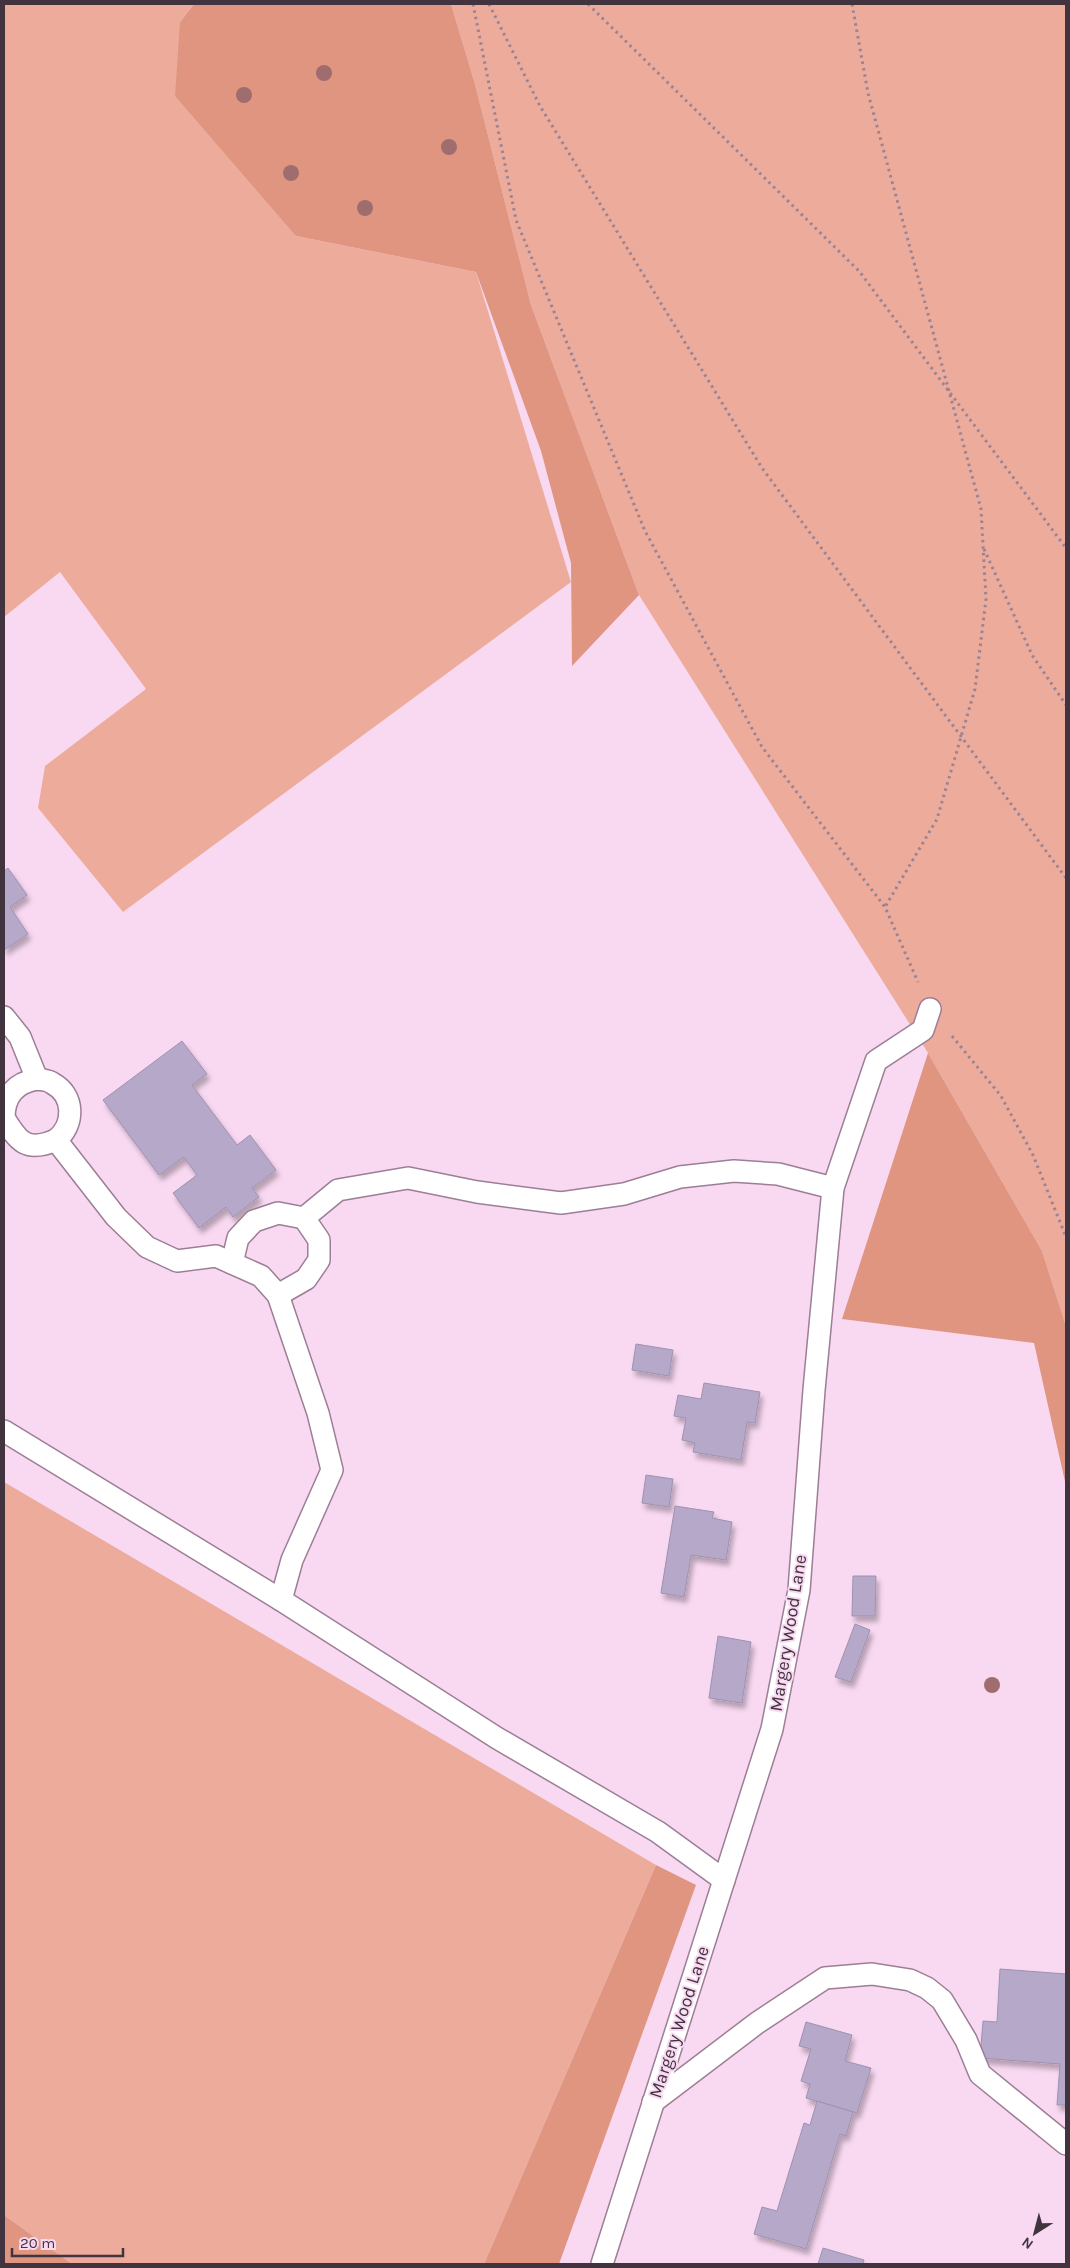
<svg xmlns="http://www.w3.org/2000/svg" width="1070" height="2268" font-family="Karla,sans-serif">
<defs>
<filter id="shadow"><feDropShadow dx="3" dy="5.5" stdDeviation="2.5" flood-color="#0004"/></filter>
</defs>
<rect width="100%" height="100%" fill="#f9d9f2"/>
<g fill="#edac9b">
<polygon points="4,4 194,4 180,22 296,236 476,272 571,582 123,912 38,808 45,766 146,689 60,572 4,617"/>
<polygon points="451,4 1066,4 1066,1326 1042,1251 928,1053 639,595 531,305 475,84"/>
<polygon points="4,1482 656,1865 484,2264 72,2264 4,2215"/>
</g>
<g fill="#e09581">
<polygon points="194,4 451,4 475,84 531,305 639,595 572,666 571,563 541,451 476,272 296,236 175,96 180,22"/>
<polygon points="928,1053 1042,1251 1066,1326 1066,1486 1034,1343 842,1319"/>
<polygon points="656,1865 696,1885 559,2264 484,2264"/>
<polygon points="4,2215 72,2264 4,2264"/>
</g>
<g fill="#b5a8c9" stroke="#9e91b1" filter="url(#shadow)">
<polygon points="8,868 27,895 10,907 28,934 4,950 4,871"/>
<polygon points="182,1041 207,1074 192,1085 237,1145 250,1135 276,1170 252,1188 259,1197 233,1217 226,1207 199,1228 173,1193 197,1175 184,1157 159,1175 103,1100"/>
<polygon points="636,1344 673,1350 669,1376 632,1370"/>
<polygon points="704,1383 760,1392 755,1423 747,1422 741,1460 693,1452 695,1443 682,1440 686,1418 674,1416 678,1395 701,1399"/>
<polygon points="646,1475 673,1479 669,1507 642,1503"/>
<polygon points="675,1506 714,1512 712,1518 732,1522 726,1560 691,1555 684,1597 661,1593"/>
<polygon points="853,1576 876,1576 875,1616 852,1616"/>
<polygon points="855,1624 870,1630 851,1682 835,1677"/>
<polygon points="718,1636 751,1642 742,1703 709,1698"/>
<polygon points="1000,1969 1066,1974 1066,2105 1057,2105 1060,2064 980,2058 983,2021 997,2022"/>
<polygon points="806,2022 852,2035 845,2061 871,2068 857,2113 806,2098 810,2084 801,2081 811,2049 799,2046"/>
<polygon points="817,2101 853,2112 846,2136 840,2134 806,2249 754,2234 762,2207 777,2211 804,2123 810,2125"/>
<polygon points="823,2248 864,2260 863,2264 818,2264"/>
</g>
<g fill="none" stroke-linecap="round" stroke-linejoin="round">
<defs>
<g id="lane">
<path d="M 4,1017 L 20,1037 L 37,1079 C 15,1083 4,1096 4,1118"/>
<path d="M 37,1079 C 41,1080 48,1080 52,1083 C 75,1095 75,1125 56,1140"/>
<path d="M 4,1118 C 18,1141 26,1153 56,1140 L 116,1217 L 147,1247 L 177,1261 L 216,1256 L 261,1276 L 278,1295 L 318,1413 L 332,1470 L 292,1560 L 281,1600"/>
<polyline points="232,1263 238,1238 254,1221 278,1213 304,1218 338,1190 408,1178 477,1192 561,1203 624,1194 680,1177 734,1171 778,1174 833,1188"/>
<polyline points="278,1295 306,1279 319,1260 319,1240 304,1218"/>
<polyline points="4,1431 281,1600 497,1738 658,1832 724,1880"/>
<polyline points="653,2102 757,2023 825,1978 872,1974 910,1980 927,1988 942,2000 966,2040 980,2074 1066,2144"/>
<polyline points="602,2264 772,1729 799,1590 814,1390 833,1188 876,1061 923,1030 930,1009"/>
</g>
</defs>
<use href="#lane" stroke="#9c7e95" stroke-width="24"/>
<g stroke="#998394" stroke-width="3" stroke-dasharray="2.5 4" stroke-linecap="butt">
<polyline points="473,4 516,220 645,531 762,747 885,907 918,982"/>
<polyline points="489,4 540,106 762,468 1066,878"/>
<polyline points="588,4 859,271 1066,548"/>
<polyline points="852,4 868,93 981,509 986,599 975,689 937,819 885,907"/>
<polyline points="984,549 1032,655 1066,705"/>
<polyline points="952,1036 1001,1096 1033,1155 1066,1237"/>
</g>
<use href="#lane" stroke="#fff" stroke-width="21"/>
</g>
<g fill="#a06d6f">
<circle cx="324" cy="73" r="8"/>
<circle cx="244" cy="95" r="8"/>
<circle cx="449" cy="147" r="8"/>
<circle cx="291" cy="173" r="8"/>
<circle cx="365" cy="208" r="8"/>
<circle cx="992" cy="1685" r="8"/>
</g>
<g text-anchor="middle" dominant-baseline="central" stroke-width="4" stroke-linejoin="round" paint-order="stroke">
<g font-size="18" fill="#41343e" stroke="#f9d9f2">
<text transform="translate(788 1633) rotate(-81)">Margery Wood Lane</text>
<text transform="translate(679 2022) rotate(-72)">Margery Wood Lane</text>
</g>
</g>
<rect width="1070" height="2268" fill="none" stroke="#41343e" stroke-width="10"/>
<g transform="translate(1035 2233) rotate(216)" stroke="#f9d9f2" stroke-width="4" paint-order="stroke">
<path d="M0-4L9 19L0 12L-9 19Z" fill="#41343e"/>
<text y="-8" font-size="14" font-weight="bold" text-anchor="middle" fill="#41343e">N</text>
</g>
<path d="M12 2248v8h111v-8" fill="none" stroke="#41343e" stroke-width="2.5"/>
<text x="20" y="2248" font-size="15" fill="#41343e" stroke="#f9d9f2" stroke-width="4" paint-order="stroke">20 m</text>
</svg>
